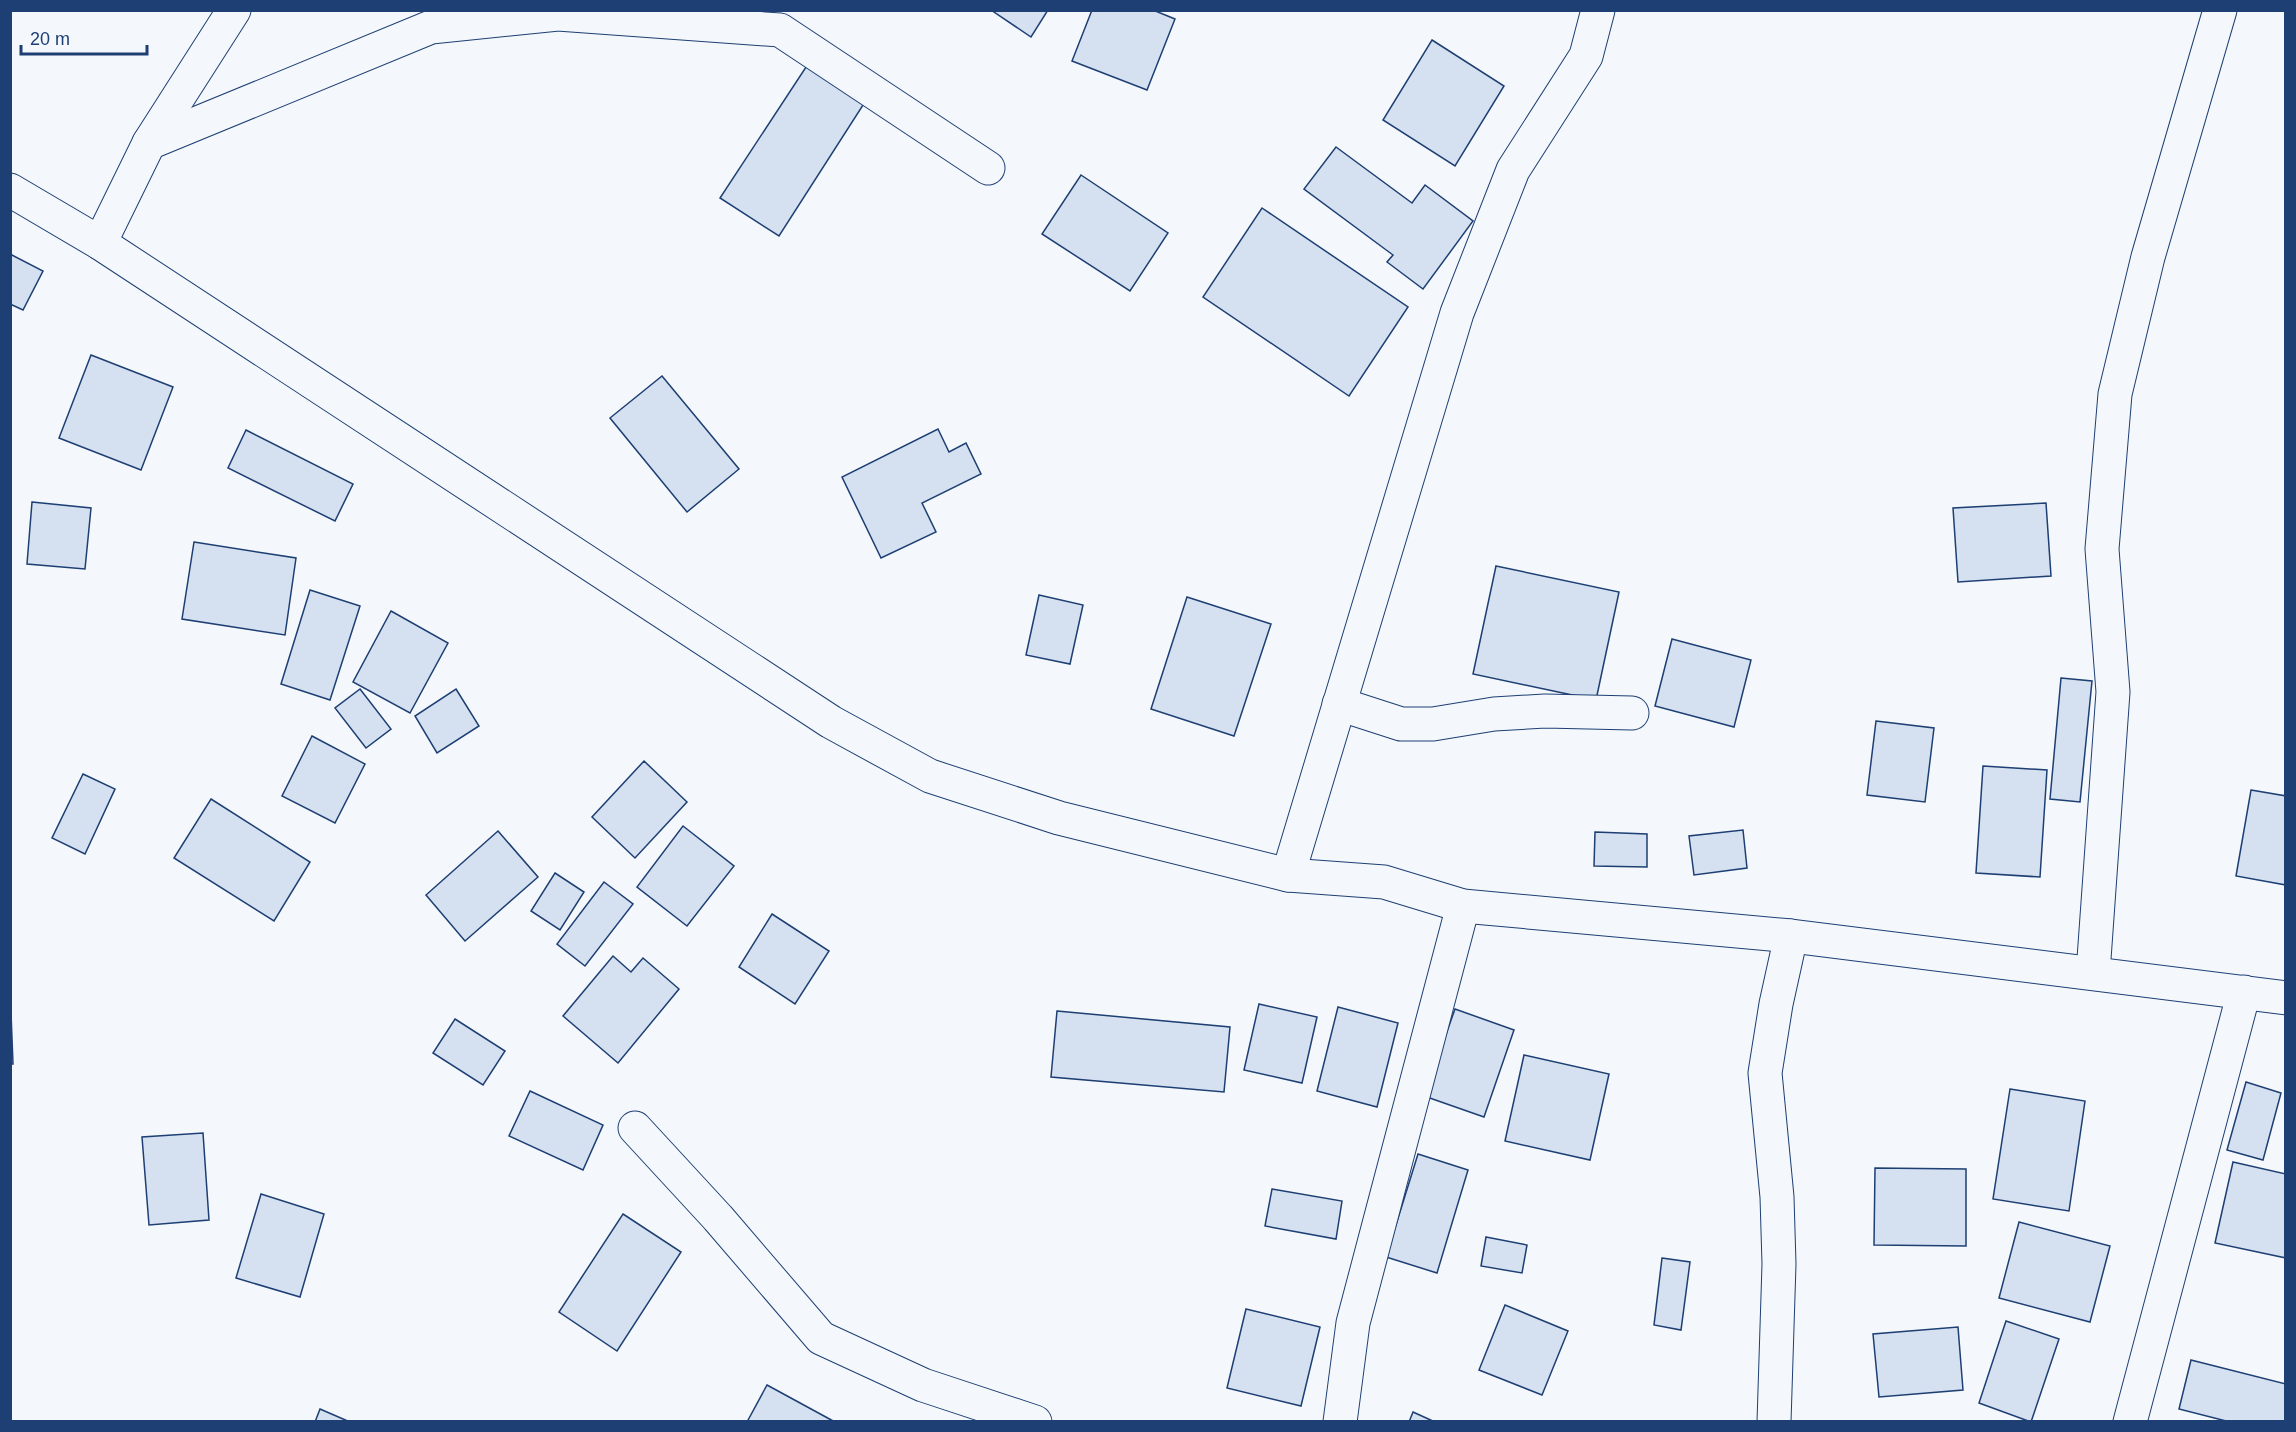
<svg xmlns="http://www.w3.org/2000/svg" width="2296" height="1432" font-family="Arial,sans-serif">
<rect width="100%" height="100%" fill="#f4f7fb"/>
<g fill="#d5e0f0" stroke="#1d3f73" stroke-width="1.5">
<polygon points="991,10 1048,10 1031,37"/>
<polygon points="1092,10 1153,10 1175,19 1147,90 1072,61"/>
<polygon points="1432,40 1504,86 1455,166 1383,120"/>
<polygon points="808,64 865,102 779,236 720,198"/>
<polygon points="1336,147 1412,203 1425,185 1473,221 1423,289 1387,262 1393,255 1304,189"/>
<polygon points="1081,175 1168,233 1130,291 1042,234"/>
<polygon points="1262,208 1408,307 1349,396 1203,297"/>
<polygon points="10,254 43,271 23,310 10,304"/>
<polygon points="91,355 173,387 141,470 59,438"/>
<polygon points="662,376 739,469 687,512 610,418"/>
<polygon points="938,429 949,452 966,443 981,474 922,503 936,532 881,558 842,477"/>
<polygon points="246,430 353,484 335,521 228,468"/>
<polygon points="32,502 91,508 85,569 27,564"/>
<polygon points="2046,503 2051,576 1958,582 1953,508"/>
<polygon points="194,542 296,558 285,635 182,619"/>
<polygon points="1496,566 1619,592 1596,700 1473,674"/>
<polygon points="310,590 360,606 330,700 281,684"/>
<polygon points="1039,595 1083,605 1070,664 1026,655"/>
<polygon points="1187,597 1271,624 1234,736 1151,709"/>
<polygon points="391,611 448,643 410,713 353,682"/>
<polygon points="1672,639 1751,660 1734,727 1655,706"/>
<polygon points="2061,678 2092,681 2080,802 2050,799"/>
<polygon points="360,689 391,729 366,748 335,708"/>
<polygon points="456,689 479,726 437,753 415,716"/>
<polygon points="1876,721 1934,728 1925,802 1867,795"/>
<polygon points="312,736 365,764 335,823 282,796"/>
<polygon points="644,761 687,802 635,858 592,817"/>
<polygon points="1983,766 2047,770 2040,877 1976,873"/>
<polygon points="83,774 115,789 85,854 52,838"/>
<polygon points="2251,790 2286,796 2286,885 2236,876"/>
<polygon points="211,799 310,862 274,921 174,858"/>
<polygon points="683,826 734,866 687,926 637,887"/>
<polygon points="1743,830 1747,868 1694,875 1689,836"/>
<polygon points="498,831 538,877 465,941 426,895"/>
<polygon points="1595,832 1647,834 1647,867 1594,866"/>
<polygon points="555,873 584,892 560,930 531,911"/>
<polygon points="604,882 633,904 585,966 557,944"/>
<polygon points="772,914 829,951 795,1004 739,967"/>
<polygon points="613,956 631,972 643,958 679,989 618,1063 563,1016"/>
<polygon points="10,987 13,1064 10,1064"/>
<polygon points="1259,1004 1317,1017 1302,1083 1244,1070"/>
<polygon points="1338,1007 1398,1023 1377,1107 1317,1091"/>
<polygon points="1455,1009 1514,1030 1484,1117 1424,1096"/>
<polygon points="1057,1011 1230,1027 1224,1092 1051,1077"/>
<polygon points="455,1019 505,1051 483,1085 433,1053"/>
<polygon points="1524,1055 1609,1074 1590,1160 1505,1141"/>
<polygon points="2246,1082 2281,1093 2263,1160 2227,1150"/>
<polygon points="2010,1089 2085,1101 2069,1211 1993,1199"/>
<polygon points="530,1091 603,1125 583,1170 509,1136"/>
<polygon points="203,1133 209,1220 149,1225 142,1137"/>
<polygon points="1418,1154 1468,1170 1437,1273 1386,1257"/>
<polygon points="2233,1162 2286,1174 2286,1258 2215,1243"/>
<polygon points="1875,1168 1966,1169 1966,1246 1874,1245"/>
<polygon points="1272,1189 1342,1201 1336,1239 1265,1226"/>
<polygon points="261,1194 324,1214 300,1297 236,1278"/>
<polygon points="623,1214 681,1252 617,1351 559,1312"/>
<polygon points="2019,1222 2110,1246 2090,1322 1999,1298"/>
<polygon points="1486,1237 1527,1245 1522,1273 1481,1266"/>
<polygon points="1662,1258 1690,1262 1681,1330 1654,1325"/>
<polygon points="1505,1305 1568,1331 1542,1395 1479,1370"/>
<polygon points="1246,1309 1320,1327 1301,1406 1227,1388"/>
<polygon points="2006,1321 2059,1339 2031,1422 1979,1403"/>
<polygon points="1958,1327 1963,1390 1879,1397 1873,1334"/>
<polygon points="2191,1360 2286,1384 2286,1422 2230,1422 2179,1409"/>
<polygon points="767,1385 835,1422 747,1422"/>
<polygon points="320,1409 350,1422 315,1422"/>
<polygon points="1413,1412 1435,1422 1409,1422"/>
</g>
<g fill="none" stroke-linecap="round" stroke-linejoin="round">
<defs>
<g id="minor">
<polyline points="149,143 431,27 558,14 780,30 988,168"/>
<polyline points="10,190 100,243 831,722 930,776 1059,818 1288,875 1384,882 1463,906 1791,936 2286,998"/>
<polyline points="100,243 149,143 234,10"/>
<polyline points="1339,704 1401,724 1433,724 1494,714 1545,711 1632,713"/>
<polyline points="1288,875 1457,313 1513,170 1586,56 1598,10"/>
<polyline points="2093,973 2113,692 2102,549 2115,394 2148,257 2220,10"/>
<polyline points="635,1128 718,1218 821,1338 923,1385 1035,1422"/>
<polyline points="1340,1422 1353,1323 1463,906"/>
<polyline points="1774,1422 1779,1264 1777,1197 1765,1073 1776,1004 1791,936"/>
<polyline points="2130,1422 2244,992"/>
</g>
</defs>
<use href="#minor" stroke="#1d3f73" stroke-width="35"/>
<use href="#minor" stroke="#f4f7fb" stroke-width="33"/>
</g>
<rect width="2296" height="1432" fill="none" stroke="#1d3f73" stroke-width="24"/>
<path d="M21 45v9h126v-9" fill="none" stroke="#1d3f73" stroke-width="3"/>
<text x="30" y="45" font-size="18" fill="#1d3f73" stroke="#f4f7fb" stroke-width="4.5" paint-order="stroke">20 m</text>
</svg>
